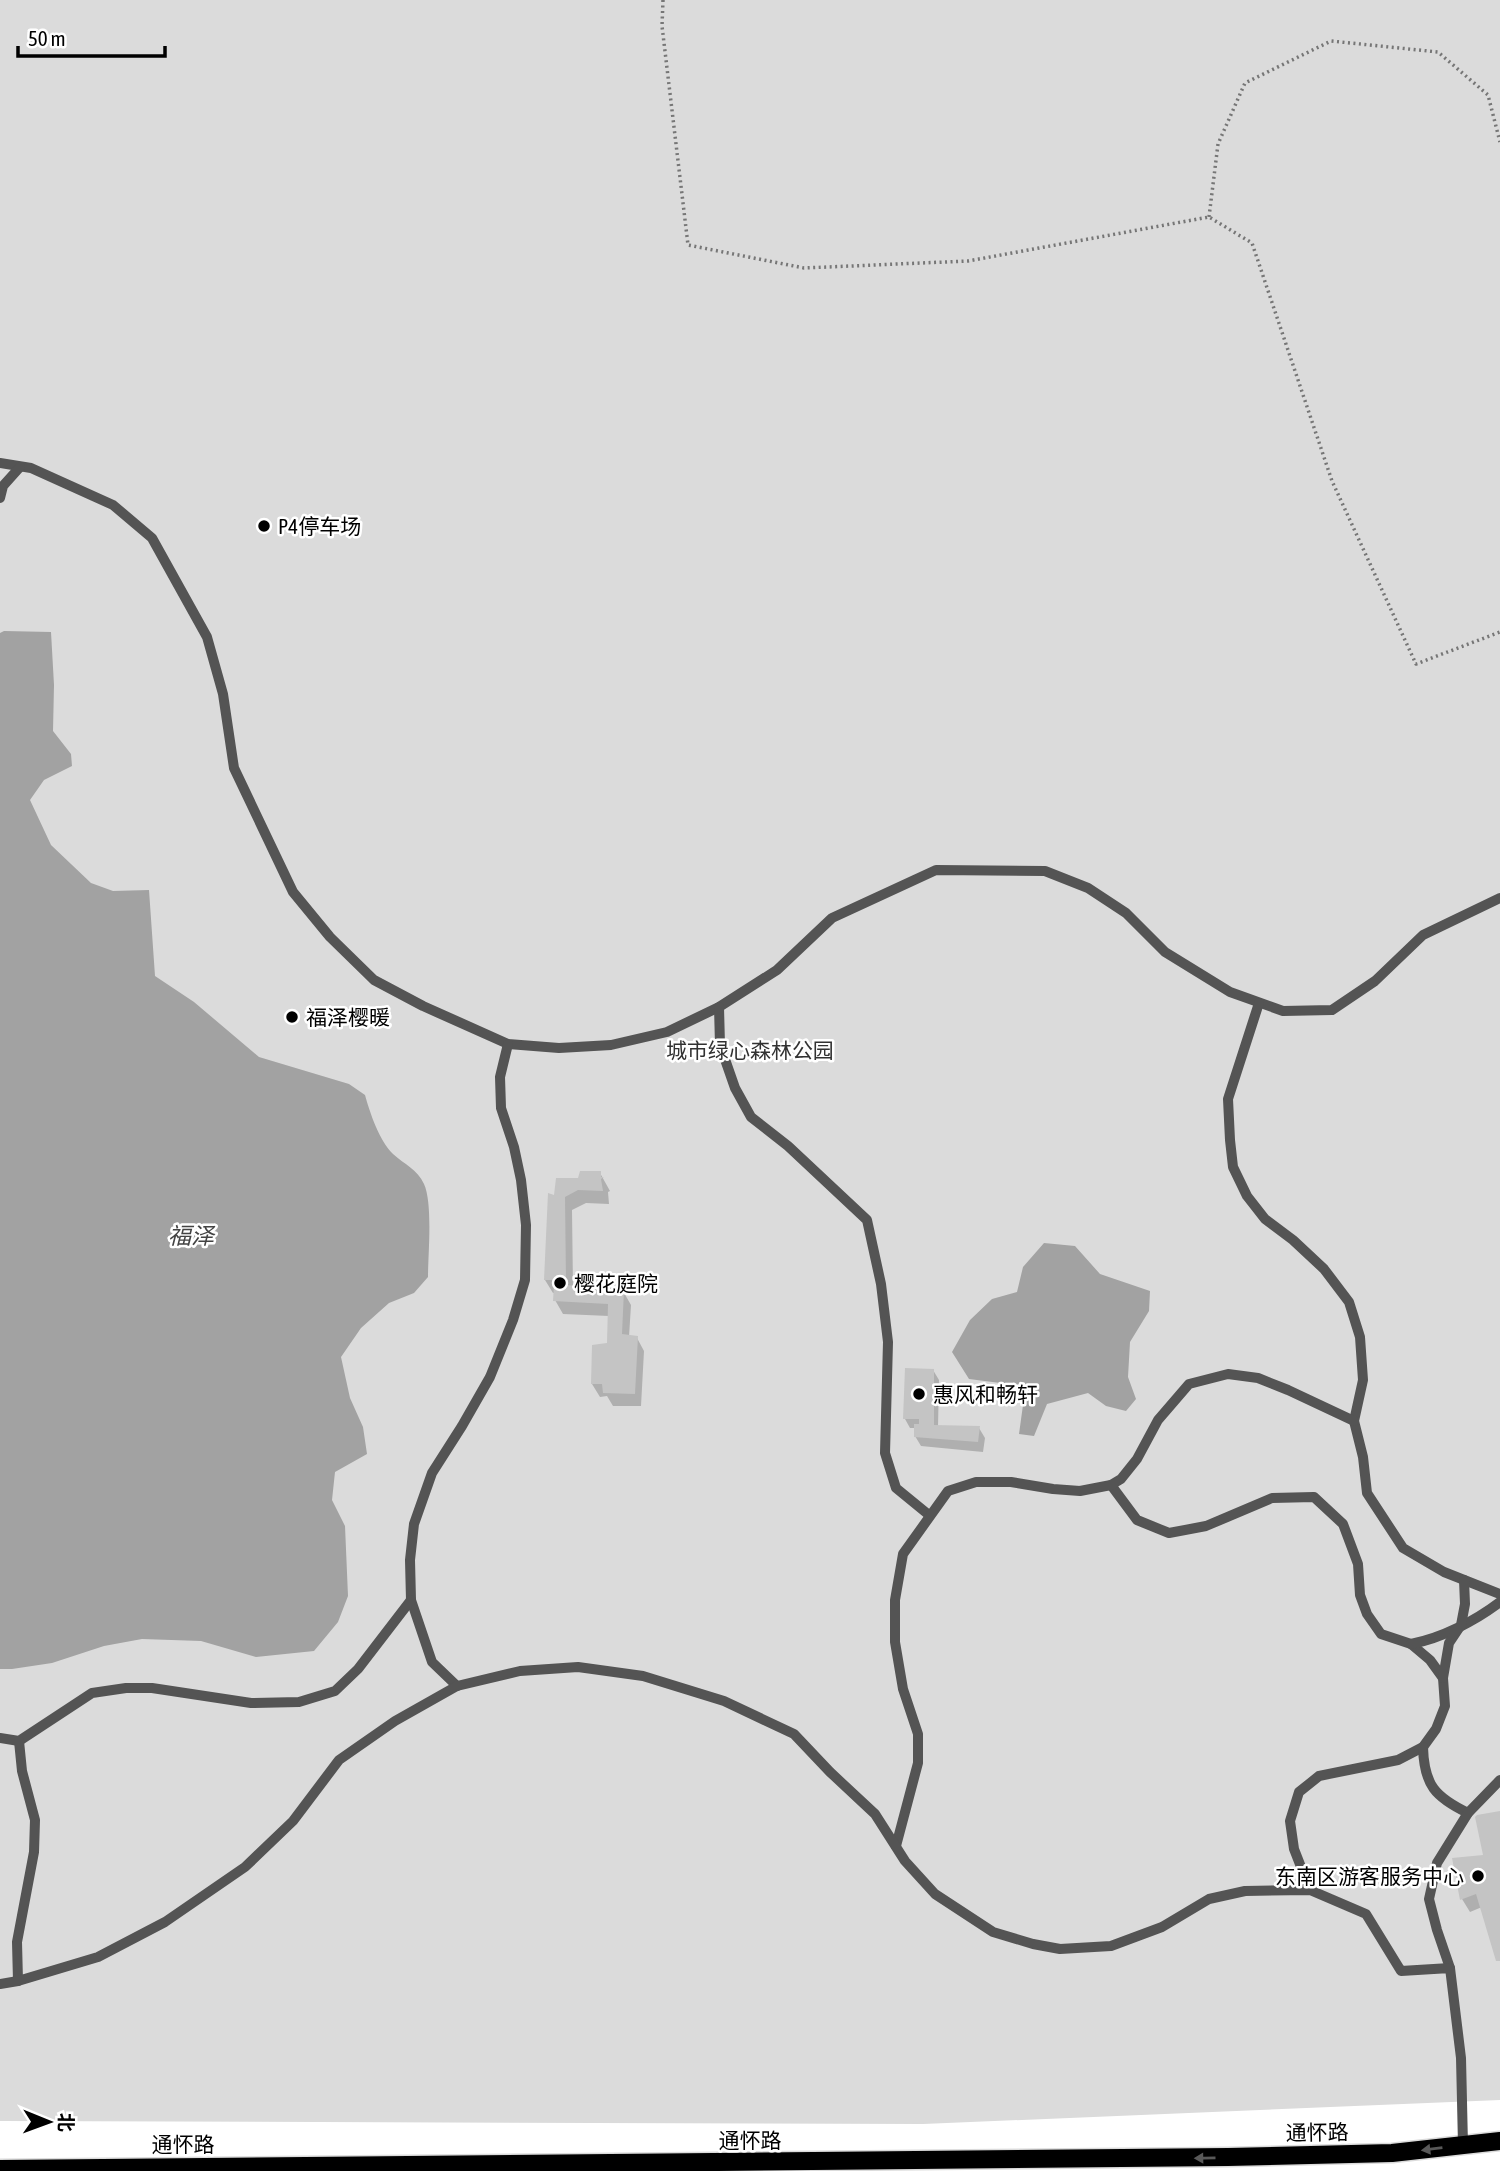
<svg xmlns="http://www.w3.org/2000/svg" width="1500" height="2171" font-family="'Asap Condensed','Noto Sans SC',sans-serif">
<rect width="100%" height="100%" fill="#fff"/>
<polygon fill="#dbdbdb" points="0,0 1500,0 1500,2100 923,2124 0,2121"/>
<g fill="#a2a2a2">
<path d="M 4,631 L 51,632 L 54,685 L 53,731 L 71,754 L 72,766 L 44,780 L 30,800 L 51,845 L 91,883 L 113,891 L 149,890 L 155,976 L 194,1002 L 259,1057 L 349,1084 L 365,1095 C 370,1113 379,1140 393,1154 C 405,1165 417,1169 424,1184 C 433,1204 428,1254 428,1277 L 414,1293 L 389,1303 L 361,1328 L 341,1357 L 350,1398 L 363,1427 L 367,1454 L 335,1472 L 332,1500 L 345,1526 L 348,1596 L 338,1622 L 314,1651 L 256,1657 L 201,1641 L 142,1639 L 104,1646 L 52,1663 L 12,1669 L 0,1669 L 0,633 Z"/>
<polygon points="1044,1243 1075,1246 1100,1274 1150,1291 1149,1311 1130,1342 1128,1377 1136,1399 1126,1411 1106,1406 1088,1393 1047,1404 1034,1436 1019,1434 1023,1405 1008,1384 969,1379 952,1352 970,1320 992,1299 1017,1292 1023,1267"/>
</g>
<g fill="#0003">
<polygon points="600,1173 610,1191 608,1192 609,1204 586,1203 572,1210 573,1287 623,1291 631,1305 629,1337 637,1338 644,1351 641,1406 613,1406 607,1396 600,1397 592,1384 608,1344 609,1316 563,1314 555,1300 556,1293 553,1293 545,1280 555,1197 579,1179"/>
<polygon points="933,1370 939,1380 938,1427 979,1428 985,1438 983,1452 921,1446 915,1436 916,1428 910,1428 905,1419"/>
<polygon points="1500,1813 1500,1959 1482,1907 1470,1912 1462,1899 1454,1860 1485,1857"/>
</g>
<g fill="#c4c4c4">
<polygon points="580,1171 601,1171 601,1177 604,1177 601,1179 603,1191 578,1190 565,1197 566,1280 544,1280 548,1193 554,1195 556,1178 578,1178"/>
<polygon points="554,1284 624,1290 622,1334 638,1336 635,1394 603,1393 602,1384 591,1384 592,1345 607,1343 608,1304 553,1301"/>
<polygon points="905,1368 934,1369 934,1425 980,1426 978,1442 914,1437 914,1424 919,1424 919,1419 903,1419"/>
<polygon points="1500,1811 1500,1961 1496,1961 1476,1894 1460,1900 1452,1858 1483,1855 1475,1817 1477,1815"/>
</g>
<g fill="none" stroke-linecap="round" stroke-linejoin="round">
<defs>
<polyline id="primary" points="0,2169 1228,2157 1392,2153 1500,2141"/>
</defs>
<use href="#primary" stroke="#dbdbdb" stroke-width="21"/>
<g stroke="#767676" stroke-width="3.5" stroke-dasharray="2 3.5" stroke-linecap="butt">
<polyline points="663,0 662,26 688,245 804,268 968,261 1209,217 1252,243 1332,481 1416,664 1500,632"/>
<polyline points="1209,217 1218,144 1245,83 1331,41 1438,52 1488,95 1500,142"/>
</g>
<g stroke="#545454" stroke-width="10">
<polyline points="0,463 31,468 113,505 152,538 207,637 223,694 234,768 293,892 330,937 374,980 423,1006 508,1044 559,1048 611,1045 667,1032 719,1007 777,970 832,918 936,870 1045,871 1088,888 1126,913 1165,952 1230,992 1283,1011 1332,1010 1375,981 1423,935 1500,898"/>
<polyline points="0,498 3,486 20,467"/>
<polyline points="1259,1003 1228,1099 1230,1140 1233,1167 1247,1196 1265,1219 1293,1240 1324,1269 1349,1302 1360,1337 1363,1380 1354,1421 1363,1457 1367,1493 1403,1548 1444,1572 1500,1594"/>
<polyline points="719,1007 720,1045 735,1088 751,1117 788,1146 867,1220 881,1284 888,1342 885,1453 896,1488 929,1515"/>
<polyline points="1111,1485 1137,1520 1169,1533 1206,1526 1272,1498 1314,1497 1343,1524 1358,1564 1360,1595 1367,1614 1381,1634 1411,1644 1430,1660 1443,1678 1445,1706 1436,1729 1423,1747 1398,1760 1319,1776 1299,1792 1290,1821 1294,1849 1310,1890"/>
<path d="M 1411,1644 C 1442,1638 1475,1621 1500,1602"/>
<polyline points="1443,1678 1449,1643 1461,1625 1465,1604 1464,1580"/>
<polyline points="457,1686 432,1662 411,1600 410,1560 414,1524 432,1473 462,1426 490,1377 513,1320 525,1280 526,1225 521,1180 514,1147 501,1108 500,1077 508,1044"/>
<polyline points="0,1738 19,1741 92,1693 126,1688 152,1688 251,1703 299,1702 335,1691 358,1669 411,1600"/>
<path d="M 1423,1747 C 1424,1785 1435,1797 1468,1813"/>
<polyline points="896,1846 918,1763 918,1734 903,1689 895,1642 895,1600 903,1554 948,1491 976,1482 1011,1482 1053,1489 1080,1491 1111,1485 1121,1479 1137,1459 1158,1420 1189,1384 1228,1374 1258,1378 1288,1390 1354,1421"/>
<polyline points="1450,1968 1437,1930 1429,1899 1437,1863 1468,1813 1500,1780"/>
<polyline points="18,1981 17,1942 34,1852 35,1820 22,1771 19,1741"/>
<polyline points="0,1984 18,1981 98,1957 165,1922 245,1867 293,1821 339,1760 395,1721 457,1686 520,1671 578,1667 643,1676 724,1701 794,1734 830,1772 875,1814 905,1861 935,1894 993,1932 1033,1944 1060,1949 1111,1946 1162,1927 1209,1899 1245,1891 1310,1890 1366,1914 1401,1971 1450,1968 1461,2058 1463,2145"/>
</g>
<use href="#primary" stroke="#000" stroke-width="18"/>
</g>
<defs><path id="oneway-solid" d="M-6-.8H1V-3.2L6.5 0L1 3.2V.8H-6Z" transform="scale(1.75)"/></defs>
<g fill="#595959">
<use href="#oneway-solid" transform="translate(1432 2149) rotate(173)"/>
<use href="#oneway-solid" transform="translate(1205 2158) rotate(179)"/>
</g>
<g fill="#000" stroke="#fff" stroke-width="2.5">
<circle cx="264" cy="526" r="7"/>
<circle cx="292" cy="1017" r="7"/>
<circle cx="560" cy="1283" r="7"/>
<circle cx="919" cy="1394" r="7"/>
<circle cx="1478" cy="1876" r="7"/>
</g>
<g text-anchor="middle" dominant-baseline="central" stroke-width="5" stroke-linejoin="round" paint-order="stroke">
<g font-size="21" fill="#000" stroke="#fff" text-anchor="start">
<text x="278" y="526">P4停车场</text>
<text x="306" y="1017">福泽樱暖</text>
<text x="574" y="1283">樱花庭院</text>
<text x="933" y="1394">惠风和畅轩</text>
<text x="1464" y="1876" text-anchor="end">东南区游客服务中心</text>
</g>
<g font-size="21" fill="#323232" stroke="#fff">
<text x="750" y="1050">城市绿心森林公园</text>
</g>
<g font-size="21" fill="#000" stroke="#fff">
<text transform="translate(1317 2132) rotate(-1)">通怀路</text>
<text x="750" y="2140">通怀路</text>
<text x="183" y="2144">通怀路</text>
</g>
<g font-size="23" font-style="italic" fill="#434343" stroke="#fff">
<text x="191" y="1236">福泽</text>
</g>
</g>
<g transform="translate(49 2122) rotate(91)" stroke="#ffffff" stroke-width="5" paint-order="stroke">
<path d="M0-5L12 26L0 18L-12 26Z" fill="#000000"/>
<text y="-10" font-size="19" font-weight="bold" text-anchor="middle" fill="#000000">北</text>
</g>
<path d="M18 46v10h147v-10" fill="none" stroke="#000000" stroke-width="3.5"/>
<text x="28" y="46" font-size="21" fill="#000000" stroke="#ffffff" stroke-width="5" paint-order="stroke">50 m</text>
</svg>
